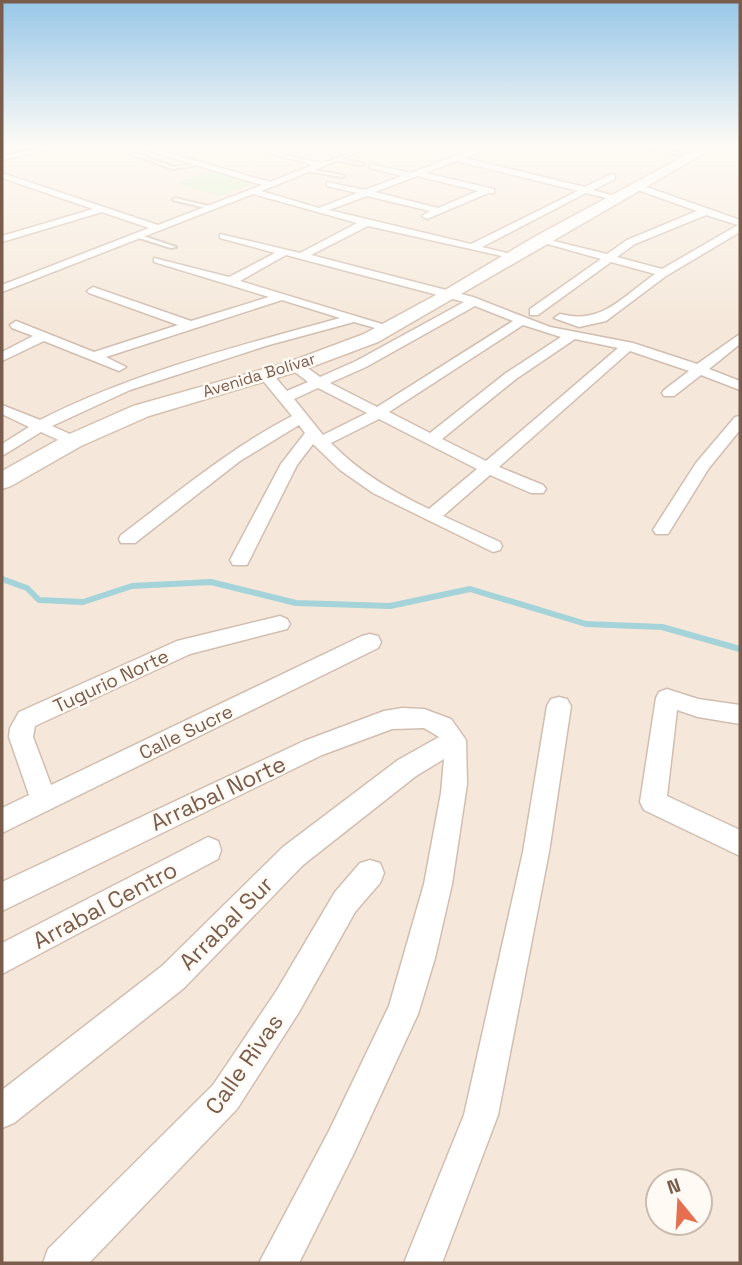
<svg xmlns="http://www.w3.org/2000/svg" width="742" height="1265" font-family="'Space Grotesk',sans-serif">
<rect width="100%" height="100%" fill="#fdf6ec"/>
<path fill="#f5e8da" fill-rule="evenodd" d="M 2,147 L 740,147 L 740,1263 L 2,1263 ZM 658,1181 L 700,1181 L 700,1223 L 658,1223 Z"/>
<polygon fill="#d8ecc9" points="213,172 255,183 220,196 175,183"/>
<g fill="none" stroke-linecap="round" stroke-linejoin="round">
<polyline stroke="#a5d3da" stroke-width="6" points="2,579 27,588 39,600 83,602 132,586 211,582 296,603 390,606 470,589 586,624 662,627 740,649"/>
<defs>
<g id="lane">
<polygon points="138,147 143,147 132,152 173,167 201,163 203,164 173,169 126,152"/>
<polygon points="640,147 647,147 694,156 692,157"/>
<polygon points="334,158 361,163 363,164 361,165 335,160"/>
<polygon points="308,169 342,175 344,176 342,177 307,171"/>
<polygon points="175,198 212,207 212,208 210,209 173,200"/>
<polygon points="136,235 140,235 176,247 171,248 136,237"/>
</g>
<g id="street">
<polygon points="44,147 58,147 2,160 2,156"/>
<path d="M 136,147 L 148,147 L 270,182 L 313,165 L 249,147 C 273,147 295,160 319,162 C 336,163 353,147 371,147 L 261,191 L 319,208 L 357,193 L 327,186 L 327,182 L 365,190 L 402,176 L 370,168 L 370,164 L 411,173 L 479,147 L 482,151 L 464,158 L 585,187 L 609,175 L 615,175 L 615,179 L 593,190 L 618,197 L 618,201 L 586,193 L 482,247 L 515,255 L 515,259 L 368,226 L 311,255 L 473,297 L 550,327 L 633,343 L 697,364 L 740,334 L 740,344 L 709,369 L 740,381 L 740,390 L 701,375 L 674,396 L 664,396 L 662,393 L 664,390 L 689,371 L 630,351 L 499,467 L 543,485 L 546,489 L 543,493 L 531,493 L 490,475 L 443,516 L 500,542 L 502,546 L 500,550 L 493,552 L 373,493 L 340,470 L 313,444 L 297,465 L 247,565 L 233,565 L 230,560 L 281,464 L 305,433 L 299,425 L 240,461 L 135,543 L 121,543 L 119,539 L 121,535 C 177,493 230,448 292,416 L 260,377 L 260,371 L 270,371 L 287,391 L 308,382 L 291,369 L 291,363 L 301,363 L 320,377 L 356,361 L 464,302 L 286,255 L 240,281 L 395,328 L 389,332 L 354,322 L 269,345 L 130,390 L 52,426 L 79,438 L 81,441 L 79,444 L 67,444 L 41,432 L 2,456 L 2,444 L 29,427 L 2,414 L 2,405 L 40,420 C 135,372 238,346 340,318 L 282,300 L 106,357 L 126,367 L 119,371 L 44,341 L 2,361 L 2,352 L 33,336 L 12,328 L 10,325 L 16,321 L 94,352 L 178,325 L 89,293 L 87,291 L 93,287 L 191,321 L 269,297 L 154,262 L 154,258 L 229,277 L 275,253 L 220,238 L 220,234 L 300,253 L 357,223 L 253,194 L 2,292 L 2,285 L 149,228 L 102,212 L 2,242 L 2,236 L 93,209 L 2,178 L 2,173 L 158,225 L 262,185 ZM 456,161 L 578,191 L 471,244 L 329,210 L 367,196 L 430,211 L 422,216 L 427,219 L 488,193 L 494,193 L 494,189 L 425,173 ZM 417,176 L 478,191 L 438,208 L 375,192 ZM 475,306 L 513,321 L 377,407 L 330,383 L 366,367 ZM 523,325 L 561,337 L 506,373 L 430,433 L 389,412 ZM 575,339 L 618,348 L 486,461 L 442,439 L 516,379 ZM 318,388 L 367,413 L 323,435 L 294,399 ZM 379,419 L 477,469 L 429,509 C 393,492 359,472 331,443 Z"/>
<path d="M 638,184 L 740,220 L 740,232 L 666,276 L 606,321 L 579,327 L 554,318 L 560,314 C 602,325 622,297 655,274 L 611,262 L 538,315 L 530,315 L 530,309 L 601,259 L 537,241 L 537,237 L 607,254 L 627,240 L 697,211 L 635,189 L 634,187 ZM 706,215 L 738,225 L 662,269 L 617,257 L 635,244 Z"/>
<polygon points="740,416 740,430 709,468 668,534 656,534 653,530 696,463 735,417"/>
<polygon points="280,616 287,619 290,624 287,629 190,654 35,726 33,737 51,785 362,636 370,634 378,636 381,642 378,648 2,833 2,808 29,795 9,737 10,728 19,712 177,641"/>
<polygon points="667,689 698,699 740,705 740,724 698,717 677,710 667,796 740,830 740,856 644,810 640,802 656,698 659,692"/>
<polygon points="559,697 567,699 571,706 549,852 498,1115 442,1263 404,1263 464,1115 523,852 547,706 551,699"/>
<polygon points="402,708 424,709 451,719 466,740 467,784 452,884 435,958 418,1014 353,1155 299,1263 259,1263 329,1131 389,1006 424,884 441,793 444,759 416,776 303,865 184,988 14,1123 2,1128 2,1090 162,966 283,847 398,760 439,737 424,728 392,729 322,755 2,911 2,882 304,741 384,711"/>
<polygon points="208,837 218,841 221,850 218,859 2,974 2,943"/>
<polygon points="370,860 380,863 384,873 380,883 355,912 299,1012 237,1109 89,1263 43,1263 48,1249 213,1085 277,990 335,892 360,863"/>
</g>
<polygon id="secondary" points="701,147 715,147 378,342 303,370 149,416 81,446 11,486 2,489 2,471 65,436 133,406 289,362 364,334 445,290 536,236"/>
</defs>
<use href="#lane" stroke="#d1beb0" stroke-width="4"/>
<use href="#street" stroke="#d1beb0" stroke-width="3"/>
<use href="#secondary" stroke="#d6c0b0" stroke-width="3"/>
<use href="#lane" fill="#fff" fill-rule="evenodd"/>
<use href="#street" fill="#fff" fill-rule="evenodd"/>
<use href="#secondary" fill="#fff" fill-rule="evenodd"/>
</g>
<linearGradient id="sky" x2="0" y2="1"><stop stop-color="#97c7e8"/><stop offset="0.45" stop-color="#fefbf6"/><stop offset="1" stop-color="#fefbf6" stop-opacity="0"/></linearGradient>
<rect width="742" height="324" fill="url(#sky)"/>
<g text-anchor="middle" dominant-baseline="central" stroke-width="5" stroke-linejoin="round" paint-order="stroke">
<g font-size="16" fill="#7a5c4d" stroke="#fffaf3">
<text transform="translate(259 375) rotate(-17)">Avenida Bolívar</text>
</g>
<g font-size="19" fill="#7a5c4d" stroke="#fffaf3">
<text transform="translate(111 681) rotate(-25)">Tugurio Norte</text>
<text transform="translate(186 732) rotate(-26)">Calle Sucre</text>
</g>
<g font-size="23" fill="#7a5c4d" stroke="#fffaf3">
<text transform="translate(218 793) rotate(-25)">Arrabal Norte</text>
<text transform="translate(105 905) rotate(-28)">Arrabal Centro</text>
<text transform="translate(226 923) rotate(-45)">Arrabal Sur</text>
<text transform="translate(244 1064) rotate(-55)">Calle Rivas</text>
</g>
</g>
<rect width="742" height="1265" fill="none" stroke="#7a5c4d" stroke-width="7"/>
<g transform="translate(679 1202) rotate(342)"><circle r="33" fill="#fffaf3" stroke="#cabbb1" stroke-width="2"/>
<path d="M0-5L12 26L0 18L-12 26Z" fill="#e76f51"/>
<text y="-10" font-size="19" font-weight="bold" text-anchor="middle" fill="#7a5c4d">N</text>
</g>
</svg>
